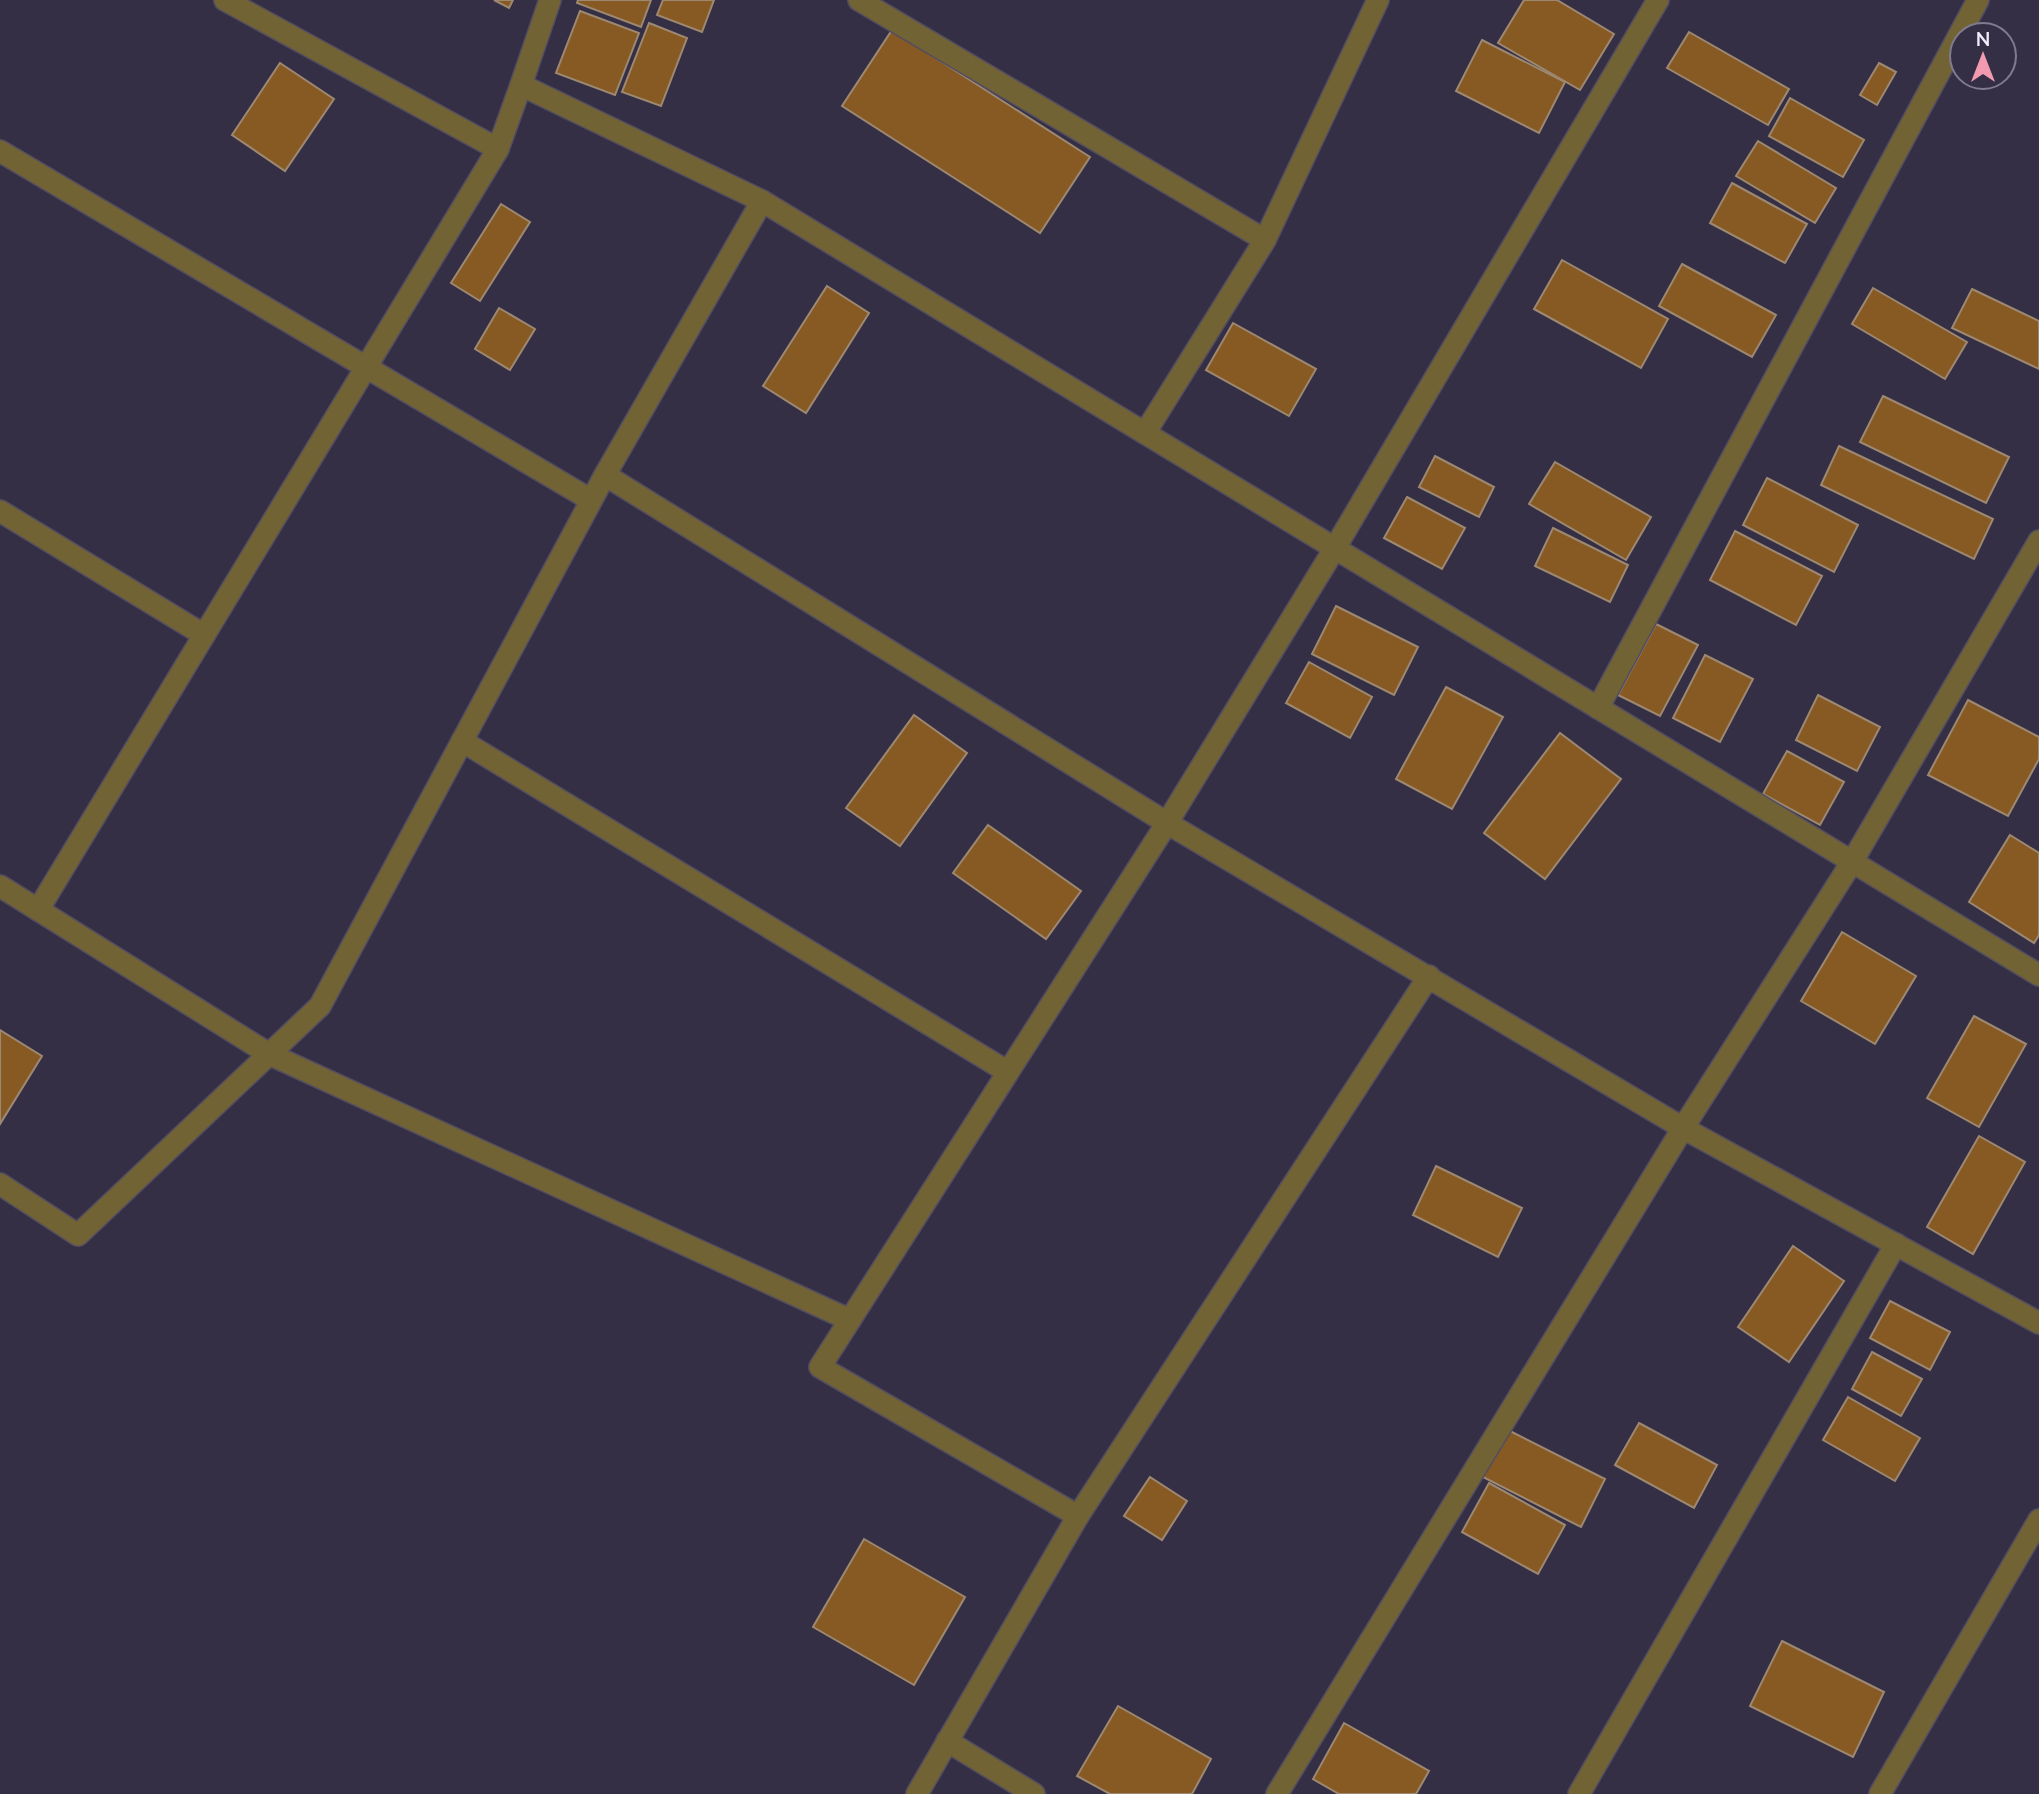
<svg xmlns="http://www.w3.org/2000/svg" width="2039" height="1794" font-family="Lato,sans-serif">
<rect width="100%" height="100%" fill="#352f45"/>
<g fill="#875a23" stroke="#9d8872" stroke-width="2">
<polygon points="494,0 513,0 509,8"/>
<polygon points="578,0 651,0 641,27 577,3"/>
<polygon points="663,0 714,0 702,32 657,15"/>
<polygon points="1524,0 1557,0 1614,34 1580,90 1498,43"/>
<polygon points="580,11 639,33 615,95 556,73"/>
<polygon points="649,23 687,38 661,106 622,92"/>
<polygon points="892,30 1090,157 1040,233 842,106"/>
<polygon points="1689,32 1789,89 1768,125 1667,68"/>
<polygon points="1482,40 1565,82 1539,133 1456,91"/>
<polygon points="280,63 334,99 285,171 232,135"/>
<polygon points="1879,63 1896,72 1877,105 1860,95"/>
<polygon points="1790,98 1864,140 1843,177 1769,136"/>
<polygon points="1758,141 1836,188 1815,223 1736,176"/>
<polygon points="1732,183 1807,224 1785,263 1710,223"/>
<polygon points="501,204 530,222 480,301 451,283"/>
<polygon points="1562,260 1668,319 1641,368 1534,309"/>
<polygon points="1682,264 1776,315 1752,357 1659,306"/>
<polygon points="827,286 869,313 806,413 763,386"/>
<polygon points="1873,288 1967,342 1945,379 1852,324"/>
<polygon points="1972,289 2039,321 2039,369 1952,328"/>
<polygon points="499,308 535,329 510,370 475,349"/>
<polygon points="1233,323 1316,369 1289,416 1206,370"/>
<polygon points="1883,396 2009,457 1986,503 1860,442"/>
<polygon points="1839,446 1993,519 1974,559 1821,485"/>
<polygon points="1435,456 1494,487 1479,517 1419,487"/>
<polygon points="1555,462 1651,517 1626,560 1529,504"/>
<polygon points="1767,478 1858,525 1834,572 1743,525"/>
<polygon points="1407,497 1465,528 1442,569 1384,538"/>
<polygon points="1553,528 1628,565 1610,602 1535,566"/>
<polygon points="1735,531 1822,576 1796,625 1710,580"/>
<polygon points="1336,606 1418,647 1394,695 1312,654"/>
<polygon points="1656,624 1698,645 1660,716 1618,695"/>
<polygon points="1705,655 1753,679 1720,742 1673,718"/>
<polygon points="1309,662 1372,697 1350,738 1286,703"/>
<polygon points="1446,687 1503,717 1452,809 1396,779"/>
<polygon points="1818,695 1880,727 1857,771 1796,740"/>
<polygon points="1968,700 2039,737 2039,759 2008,816 1928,775"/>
<polygon points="914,715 967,753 900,846 846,808"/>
<polygon points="1560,733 1621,779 1545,879 1484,833"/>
<polygon points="1787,751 1844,782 1820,825 1763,794"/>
<polygon points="988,825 1081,891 1046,939 953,873"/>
<polygon points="2010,835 2039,853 2039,935 2034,943 1969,902"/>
<polygon points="1842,932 1916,976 1875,1044 1801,1001"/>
<polygon points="1974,1016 2026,1044 1979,1127 1927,1098"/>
<polygon points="0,1030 42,1056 0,1124"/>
<polygon points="1979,1136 2025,1162 1973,1254 1927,1227"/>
<polygon points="1436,1166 1522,1208 1498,1257 1413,1215"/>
<polygon points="1793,1246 1844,1281 1789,1362 1738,1327"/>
<polygon points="1890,1301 1950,1332 1930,1370 1870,1338"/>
<polygon points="1872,1352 1922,1379 1901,1416 1852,1389"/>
<polygon points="1848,1397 1920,1438 1895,1481 1823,1440"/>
<polygon points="1639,1423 1717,1465 1694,1508 1615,1465"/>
<polygon points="1508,1430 1605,1479 1581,1527 1483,1477"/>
<polygon points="1150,1477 1187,1501 1162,1540 1124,1516"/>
<polygon points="1489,1483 1565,1525 1538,1574 1462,1532"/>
<polygon points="864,1539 965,1597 914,1685 813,1627"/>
<polygon points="1782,1641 1884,1692 1853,1757 1750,1706"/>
<polygon points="1118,1706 1211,1759 1192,1794 1110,1794 1077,1776"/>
<polygon points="1344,1723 1429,1771 1416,1794 1339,1794 1313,1779"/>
</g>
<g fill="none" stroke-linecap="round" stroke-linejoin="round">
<defs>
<g id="minor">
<polyline points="225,0 498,149 521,85 762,201 2039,975"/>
<polyline points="859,0 1265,240"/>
<polyline points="521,85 550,0"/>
<polyline points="0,151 591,500"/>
<polyline points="1145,433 1265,240 1378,0"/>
<polyline points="605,475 1167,823 1683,1128 2039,1323"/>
<polyline points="0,511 204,635"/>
<polyline points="1598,708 1978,0"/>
<polyline points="462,741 1008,1072"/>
<polyline points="0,886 269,1054 850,1320"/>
<polyline points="38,910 498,149"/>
<polyline points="0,1184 78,1235 320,1006 605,475 762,201"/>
<polyline points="1078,1516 820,1367 1167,823 1335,548 1658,0"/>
<polyline points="947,1741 1034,1794"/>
<polyline points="917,1794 1078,1516 1429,976"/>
<polyline points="1277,1794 1683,1128 1852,862 2039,541"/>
<polyline points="1579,1794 1896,1244"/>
<polyline points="1880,1794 2039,1520"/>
</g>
</defs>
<use href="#minor" stroke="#534d62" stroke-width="24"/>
<use href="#minor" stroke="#726334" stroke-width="21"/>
</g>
<g transform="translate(1983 56)"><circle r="33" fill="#352f45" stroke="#807b8e" stroke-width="2"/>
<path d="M0-5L12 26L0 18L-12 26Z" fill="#f29aaf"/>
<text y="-10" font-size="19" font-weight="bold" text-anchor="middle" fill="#f0ecfb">N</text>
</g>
</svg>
